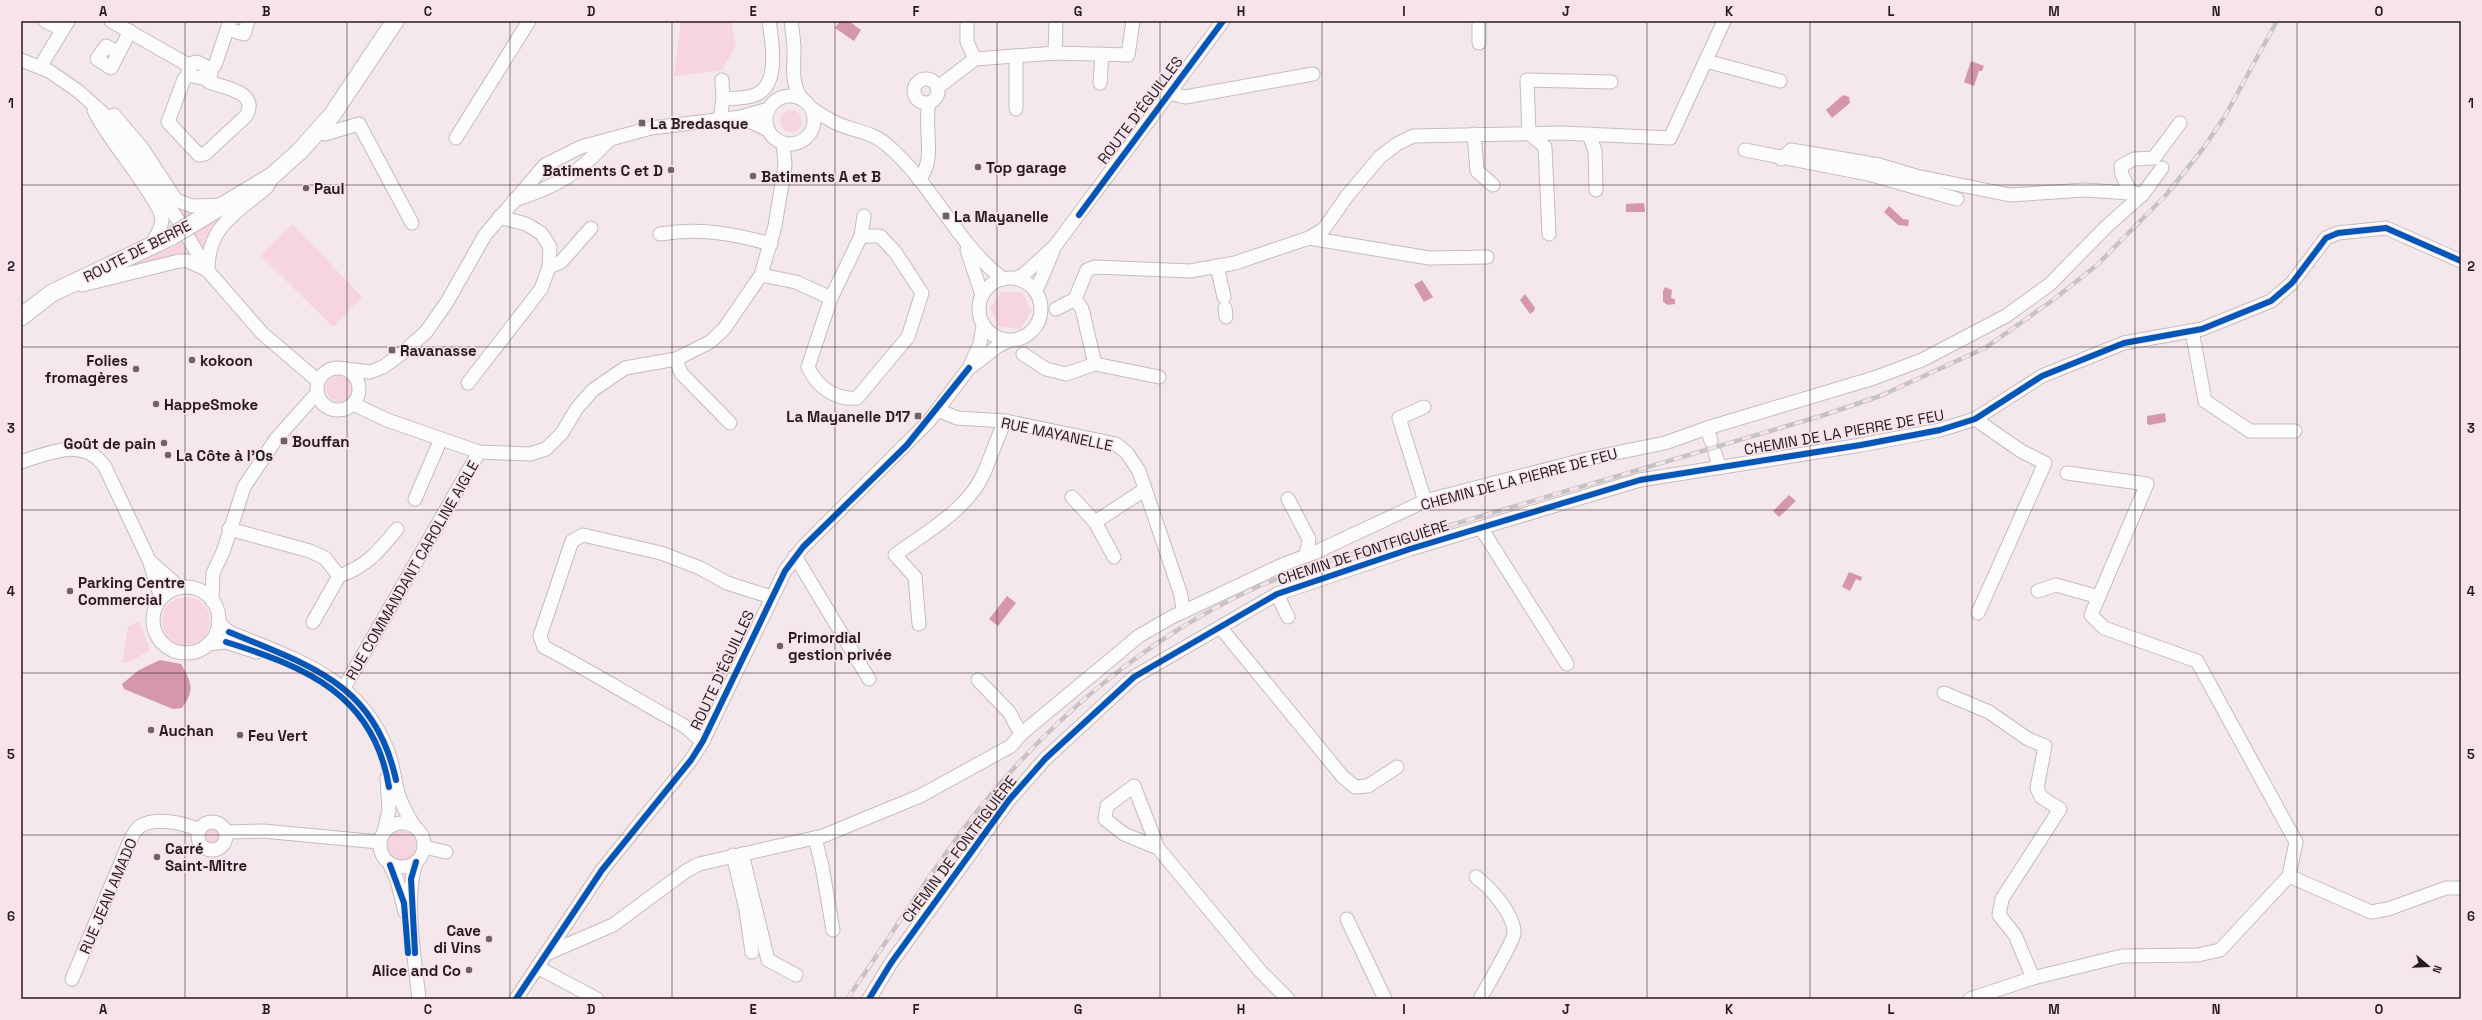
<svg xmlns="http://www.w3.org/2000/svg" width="2482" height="1020" font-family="'Space Grotesk',sans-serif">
<rect width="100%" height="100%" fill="#f4e8ec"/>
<g fill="#f7d5e0">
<polygon points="681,21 731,21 736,46 722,70 674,76"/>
<circle cx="791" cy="121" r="11"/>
<polygon points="173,201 191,209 189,217 244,202 204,252"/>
<polygon points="293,224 362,297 333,327 260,255"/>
<polygon points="179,238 189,255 112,273"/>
<polygon points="1002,291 1023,293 1031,311 1021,329 1000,327 990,308"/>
<circle cx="339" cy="389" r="13"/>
<circle cx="186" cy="621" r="24"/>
<polygon points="139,621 150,650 128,663 122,663 128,627"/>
<circle cx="212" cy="836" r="9"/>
<circle cx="401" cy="846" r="15"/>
</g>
<g fill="#d497ad">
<polygon points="840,21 849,21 861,30 854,41 835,28"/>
<polygon points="1971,61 1984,66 1982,71 1979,71 1974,86 1964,82"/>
<polygon points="1843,95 1849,97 1850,103 1832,118 1826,110"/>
<polygon points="1644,203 1645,212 1626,212 1626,204"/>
<polygon points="1889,206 1903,219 1909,220 1908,226 1898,225 1884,212"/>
<polygon points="1422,280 1433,297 1424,302 1414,285"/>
<polygon points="1665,287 1672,290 1671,298 1675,299 1675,304 1668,305 1663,302 1663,291"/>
<polygon points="1525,294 1535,308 1534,311 1530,314 1520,300"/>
<polygon points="2165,413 2166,422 2149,425 2147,423 2147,416"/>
<polygon points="1789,495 1796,501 1779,517 1773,511"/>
<polygon points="1849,572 1862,577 1861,581 1856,579 1850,591 1842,587"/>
<polygon points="1007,596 1016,603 998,626 989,619"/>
<path d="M 160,660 L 181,664 C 191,682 196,689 182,708 L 173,709 L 124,689 L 122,684 L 139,670 Z"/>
</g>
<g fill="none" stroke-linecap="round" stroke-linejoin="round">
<defs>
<g id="minor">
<polyline points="45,21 62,29"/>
<polyline points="111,21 190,66"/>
<path d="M 791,21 C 792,30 794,40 794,49 C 794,68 791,82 801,98"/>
<polyline points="967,21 967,42 975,59"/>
<polyline points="228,29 244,34 248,21"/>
<polyline points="1479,43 1479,21"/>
<polyline points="119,53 106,46 97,59 111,68 130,31"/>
<polyline points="1055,53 1056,21"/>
<polyline points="21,60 49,71 78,91 104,114 176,217 208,271 262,333 318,381"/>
<polyline points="1706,61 1780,81"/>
<polygon points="197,62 211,69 211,74 207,79 192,76 188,72 192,63"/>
<polyline points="40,67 68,21"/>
<polyline points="211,69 215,65 230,21"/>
<path d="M 190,74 L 184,79 L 168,122 L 199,155 L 205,154 L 246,116 C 259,92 226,88 209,82 L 207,79"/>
<circle cx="926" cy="91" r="12"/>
<polyline points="1100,83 1102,54"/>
<polyline points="937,88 975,59 1055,53 1128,55 1133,21"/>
<polyline points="1169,93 1185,97 1313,74"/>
<circle cx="790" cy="120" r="24"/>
<path d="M 723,99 C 735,98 754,99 763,90 C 778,76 772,40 769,21"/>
<path d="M 811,108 C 818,113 826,118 834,122 C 851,131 872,131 887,145 C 933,184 955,242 1003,279"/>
<polyline points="1016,109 1016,56"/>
<path d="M 94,110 C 103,134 163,202 162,220 C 161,229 155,239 150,246"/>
<polyline points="114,115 142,148 176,200 192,206 222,205"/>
<polyline points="741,117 768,130"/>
<polyline points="720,119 723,99 722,80"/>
<polyline points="320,130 325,134 359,124 412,223"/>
<polyline points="1474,134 1477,171 1493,185"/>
<polyline points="1589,134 1595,151 1596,190"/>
<polyline points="456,138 529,21"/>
<polyline points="1745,150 1868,174 1957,199"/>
<polyline points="1781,159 1791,150 1879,165 1916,176 2010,195 2086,190 2143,194"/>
<path d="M 919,180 C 937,158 923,129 929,103"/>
<polyline points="2131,193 2122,175 2121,166 2134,159 2154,158 2180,123"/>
<path d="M 514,200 C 558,186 578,174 610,139"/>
<path d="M 660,234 C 699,227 734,234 771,244"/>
<polyline points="1549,234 1545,147 1529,133 1527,80 1611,82"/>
<path d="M 861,236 L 880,236 L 895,252 L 922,293 L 908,337 L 857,398 C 835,400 817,387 808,367 L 831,298 L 861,236 L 864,216"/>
<polyline points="1309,238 1429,258 1487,257"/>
<polyline points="967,250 982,295"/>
<polyline points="1217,266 1224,297"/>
<polyline points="549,267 561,262 591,228"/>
<path d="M 208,271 C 207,227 236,213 266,188 L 270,182"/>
<polyline points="761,275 796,282 831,298"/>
<circle cx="1010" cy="309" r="31"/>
<polyline points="1016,278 1023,275 1055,246 1223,21"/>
<polyline points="82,285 179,261 188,261 207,270"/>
<polyline points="1036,291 1053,251"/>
<polyline points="1075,299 1082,309 1095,364"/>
<polyline points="1225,308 1226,317"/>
<polyline points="1056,309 1075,299 1087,270 1095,267 1190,271 1235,263 1309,238 1324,229 1347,196 1380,157 1397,144 1413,136 1561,133 1670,138 1724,21"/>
<polyline points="2192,331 2205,401 2250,431 2295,431"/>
<polyline points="1023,354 1046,369 1066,374 1095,364 1159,377"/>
<polyline points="676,359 681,373 730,423"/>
<polyline points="972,366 998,346 1008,341"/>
<circle cx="338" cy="389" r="21"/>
<polyline points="346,369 370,372 383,367 401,354 426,332 447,302 485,235 545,165 581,147 651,128 741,117 768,109"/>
<polyline points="468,383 541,289 549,267 550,247 541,233 526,224 499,217"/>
<polyline points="353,404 387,420 479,452 530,454 546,449 562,433 577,408 593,390 625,368 676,359 710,342 724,329 761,275 775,226 785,165 783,143"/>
<polyline points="1424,407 1399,418 1425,501"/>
<polyline points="938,410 957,418 1005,421 1116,444 1127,453 1139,471 1181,595 1183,611"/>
<polyline points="1975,419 2021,451 2045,463 1978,613"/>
<polyline points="1707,428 1711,441"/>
<polyline points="1715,453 1719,466"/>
<path d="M 21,462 C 49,453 84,436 105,467 L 149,560 L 161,598"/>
<polyline points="2067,473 2147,484 2091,615 2104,628 2197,661 2296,842 2289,876"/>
<polyline points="1072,497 1095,522 1114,557"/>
<polyline points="415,499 441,439"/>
<polyline points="1288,499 1309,539 1306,556"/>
<polyline points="1095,522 1144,490"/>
<polyline points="1481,528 1567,664"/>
<path d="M 229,529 L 310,551 L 325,558 L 339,576 C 367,566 379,551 397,529"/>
<polyline points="795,556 869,679"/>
<polyline points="152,563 179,587"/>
<circle cx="186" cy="620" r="33"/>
<polyline points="2038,591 2056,585 2099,597"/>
<polyline points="1277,594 1288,617"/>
<polyline points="212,601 213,573 223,552 244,487 276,439 317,393"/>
<path d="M 218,622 L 229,632 C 296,660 357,676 387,749 C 393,763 394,778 398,793 C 401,804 408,816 414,826"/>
<polyline points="313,622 339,576"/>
<path d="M 919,624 L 915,577 L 895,555 C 926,532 966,511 983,475 C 991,457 997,438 1005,421"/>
<polyline points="1220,627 1343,777 1355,787 1368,786 1397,767"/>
<polyline points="208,644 226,642 257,652"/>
<polyline points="978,680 1009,712 1021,734"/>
<polyline points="344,688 479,452"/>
<polyline points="1944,693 1989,712 2028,739 2045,746 2037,788 2041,797 2060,809 2002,899 1999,915 2015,935 2033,978"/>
<path d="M 703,741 C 694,737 689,728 681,724 C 635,699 591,671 544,647 L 540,636 L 572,541 L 583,535 L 661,553 L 700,568 L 727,583 L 771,597"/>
<circle cx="212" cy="836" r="14"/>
<circle cx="402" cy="845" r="22"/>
<polyline points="226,832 263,831 379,842"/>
<polyline points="384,832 389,810 387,778"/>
<polyline points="815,838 822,866 833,930"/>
<polyline points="424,847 446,852"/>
<polyline points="1158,848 1124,834 1105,819 1107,806 1134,786 1158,848 1261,972 1288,999"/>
<polyline points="742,854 768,960 796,975"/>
<polyline points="733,855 746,910 752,952"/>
<path d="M 416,862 C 404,899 415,960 419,999"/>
<polyline points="390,865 397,880 405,912"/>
<path d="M 1476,877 C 1490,887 1515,915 1514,934 C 1513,942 1486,988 1480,999"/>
<polyline points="1347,919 1385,999"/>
<polyline points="546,954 613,925 686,871 699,864 823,836 920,796 1011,746 1021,734 1139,636 1170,618 1284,564 1314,553 1425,501 1591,458 1665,443 1707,428 1874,378 1922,360 2006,316 2050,284 2107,226 2143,194 2162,168"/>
<polyline points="537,967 597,999"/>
<path d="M 72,979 L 129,843 C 132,837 134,831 139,827 C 154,816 184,823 199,830"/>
<polyline points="516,999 602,870 691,760 703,741 785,571 803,547 929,421 969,368 980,344 983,326"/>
<polyline points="869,999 891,963 1009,800 1045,759 1134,677 1277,594 1410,549 1640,480 1861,445 1940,430 1975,419 2042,376 2124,343 2202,329 2271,301 2292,283 2326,238 2338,233 2386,228 2461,261"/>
<polyline points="1970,999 2033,978 2122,956 2198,955 2220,950 2289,876 2371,912 2388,909 2446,888 2461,888"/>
</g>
<g id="major">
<polyline points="197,221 272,176 300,151 332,115 395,21"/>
<polyline points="21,317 52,293 172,236"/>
</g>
</defs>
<use href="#minor" stroke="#c5bcbf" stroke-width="15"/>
<use href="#major" stroke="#c5bcbf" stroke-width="19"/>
<use href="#minor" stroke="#fdfcfc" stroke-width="13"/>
<use href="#major" stroke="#fdfcfc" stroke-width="17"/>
<defs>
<path id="rail" d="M 847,999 C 890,938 929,873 975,814 C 1051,718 1146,638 1257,587 C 1275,579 1294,573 1312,566 L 1821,416 L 1880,396 L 1985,348 L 2053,300 L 2097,265 L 2166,195 L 2202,150 L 2225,116 L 2277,21"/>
</defs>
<use href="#rail" stroke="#c6c3c4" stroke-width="4.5"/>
<use href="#rail" stroke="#f9e3ea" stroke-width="3" stroke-dasharray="9" stroke-linecap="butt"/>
<defs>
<polyline id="major-bridge" points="172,236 197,221"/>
</defs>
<use href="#major-bridge" stroke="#c5bcbf" stroke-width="19" stroke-linecap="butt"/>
<use href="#major-bridge" stroke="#fdfcfc" stroke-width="17"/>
<defs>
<g id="cycleway">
<polyline points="1079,215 1223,21"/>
<path d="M 229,632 C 310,666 375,683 396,780"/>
<path d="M 226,642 C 306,667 374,695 389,787"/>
<polyline points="390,865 404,903 408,953"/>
<polyline points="415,953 411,879 416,862"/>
<polyline points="516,999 602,870 691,760 703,741 785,571 803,547 907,445 969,368"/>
<polyline points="869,999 891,963 1009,800 1045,759 1134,677 1277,594 1410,549 1640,480 1861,445 1940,430 1975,419 2042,376 2124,343 2202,329 2271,301 2292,283 2326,238 2338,233 2386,228 2461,261"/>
</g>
</defs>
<use href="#cycleway" stroke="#f9e3ea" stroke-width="8"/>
<use href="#cycleway" stroke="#0057b8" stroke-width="6"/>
</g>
<path fill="none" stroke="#241c1f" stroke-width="1" stroke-opacity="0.55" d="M 185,21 L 185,999M 347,21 L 347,999M 510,21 L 510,999M 672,21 L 672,999M 835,21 L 835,999M 997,21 L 997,999M 1160,21 L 1160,999M 1322,21 L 1322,999M 1485,21 L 1485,999M 1647,21 L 1647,999M 1810,21 L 1810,999M 1972,21 L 1972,999M 2135,21 L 2135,999M 2297,21 L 2297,999M 21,185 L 2461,185M 21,347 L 2461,347M 21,510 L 2461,510M 21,673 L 2461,673M 21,835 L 2461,835"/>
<g fill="#6d6367" stroke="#f9e3ea" stroke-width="1.5">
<rect x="638" y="119" width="8" height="8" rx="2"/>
<circle cx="978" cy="167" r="4"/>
<circle cx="671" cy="170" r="4"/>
<circle cx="753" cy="176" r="4"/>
<circle cx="306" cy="188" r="4"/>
<rect x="942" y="212" width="8" height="8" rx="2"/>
<rect x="388" y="346" width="8" height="8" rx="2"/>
<circle cx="192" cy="360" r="4"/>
<circle cx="136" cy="369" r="4"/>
<circle cx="156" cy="404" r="4"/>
<rect x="914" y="412" width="8" height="8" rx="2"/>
<rect x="280" y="437" width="8" height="8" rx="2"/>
<circle cx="164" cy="443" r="4"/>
<circle cx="168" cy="455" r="4"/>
<circle cx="70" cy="591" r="4"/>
<circle cx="780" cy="646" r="4"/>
<circle cx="151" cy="730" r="4"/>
<circle cx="240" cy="735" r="4"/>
<circle cx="157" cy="857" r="4"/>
<circle cx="489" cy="939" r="4"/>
<circle cx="469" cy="970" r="4"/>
</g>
<g text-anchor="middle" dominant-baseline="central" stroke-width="3" stroke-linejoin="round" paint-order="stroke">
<g font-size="15" fill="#241c1f" stroke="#f9e3ea">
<text transform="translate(1140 110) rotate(-53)">ROUTE D'ÉGUILLES</text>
<text transform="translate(137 251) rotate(-27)">ROUTE DE BERRE</text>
<text transform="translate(1844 432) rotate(-10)">CHEMIN DE LA PIERRE DE FEU</text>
<text transform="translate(1057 434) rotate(12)">RUE MAYANELLE</text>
<text transform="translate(1519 479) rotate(-15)">CHEMIN DE LA PIERRE DE FEU</text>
<text transform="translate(1363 552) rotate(-18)">CHEMIN DE FONTFIGUIÈRE</text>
<text transform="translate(412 570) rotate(-60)">RUE COMMANDANT CAROLINE AIGLE</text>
<text transform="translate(722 670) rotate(-65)">ROUTE D'ÉGUILLES</text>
<text transform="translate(959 849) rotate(-53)">CHEMIN DE FONTFIGUIÈRE</text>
<text transform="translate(108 896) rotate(-67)">RUE JEAN AMADO</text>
</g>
<g font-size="15" font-weight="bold" fill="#241c1f" stroke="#f9e3ea" text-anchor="start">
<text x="650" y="123">La Bredasque</text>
<text x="986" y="167">Top garage</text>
<text x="663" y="170" text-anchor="end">Batiments C et D</text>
<text x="761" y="176">Batiments A et B</text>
<text x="314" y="188">Paul</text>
<text x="954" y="216">La Mayanelle</text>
<text x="400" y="350">Ravanasse</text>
<text x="128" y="360" text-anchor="end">Folies<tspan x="128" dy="17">fromagères</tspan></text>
<text x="200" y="360">kokoon</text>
<text x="164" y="404">HappeSmoke</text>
<text x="910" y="416" text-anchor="end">La Mayanelle D17</text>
<text x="292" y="441">Bouffan</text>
<text x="156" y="443" text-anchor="end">Goût de pain</text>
<text x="176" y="455">La Côte à l'Os</text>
<text x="78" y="582">Parking Centre<tspan x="78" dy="17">Commercial</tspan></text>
<text x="788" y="637">Primordial<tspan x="788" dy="17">gestion privée</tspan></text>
<text x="159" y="730">Auchan</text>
<text x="248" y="735">Feu Vert</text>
<text x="165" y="848">Carré<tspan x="165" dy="17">Saint-Mitre</tspan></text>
<text x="481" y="930" text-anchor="end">Cave<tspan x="481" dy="17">di Vins</tspan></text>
<text x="461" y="970" text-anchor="end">Alice and Co</text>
</g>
</g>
<rect width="2482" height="1020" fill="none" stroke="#f9e3ea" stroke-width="44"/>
<g transform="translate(2428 966) rotate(109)" stroke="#f9e3ea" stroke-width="3" paint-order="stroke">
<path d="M0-3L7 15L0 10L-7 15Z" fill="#241c1f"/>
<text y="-6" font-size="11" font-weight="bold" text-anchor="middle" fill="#241c1f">N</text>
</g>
<rect x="22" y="22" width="2438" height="976" fill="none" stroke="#241c1f" stroke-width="1.5"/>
<g font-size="13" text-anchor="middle" font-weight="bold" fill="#241c1f">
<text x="103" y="16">A</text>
<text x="266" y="16">B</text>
<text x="428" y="16">C</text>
<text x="591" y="16">D</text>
<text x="753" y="16">E</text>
<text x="916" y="16">F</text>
<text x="1078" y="16">G</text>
<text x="1241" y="16">H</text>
<text x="1404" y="16">I</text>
<text x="1566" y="16">J</text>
<text x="1729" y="16">K</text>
<text x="1891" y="16">L</text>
<text x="2054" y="16">M</text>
<text x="2216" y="16">N</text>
<text x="2379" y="16">O</text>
<text x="11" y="108">1</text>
<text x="2471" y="108">1</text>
<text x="11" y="271">2</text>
<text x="2471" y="271">2</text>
<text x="11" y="433">3</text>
<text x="2471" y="433">3</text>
<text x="11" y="596">4</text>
<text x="2471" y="596">4</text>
<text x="11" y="759">5</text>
<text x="2471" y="759">5</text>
<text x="11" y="921">6</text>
<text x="2471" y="921">6</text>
<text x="103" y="1014">A</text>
<text x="266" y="1014">B</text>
<text x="428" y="1014">C</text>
<text x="591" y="1014">D</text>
<text x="753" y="1014">E</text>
<text x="916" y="1014">F</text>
<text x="1078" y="1014">G</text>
<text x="1241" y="1014">H</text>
<text x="1404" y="1014">I</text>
<text x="1566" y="1014">J</text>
<text x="1729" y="1014">K</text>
<text x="1891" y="1014">L</text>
<text x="2054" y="1014">M</text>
<text x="2216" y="1014">N</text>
<text x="2379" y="1014">O</text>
</g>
</svg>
